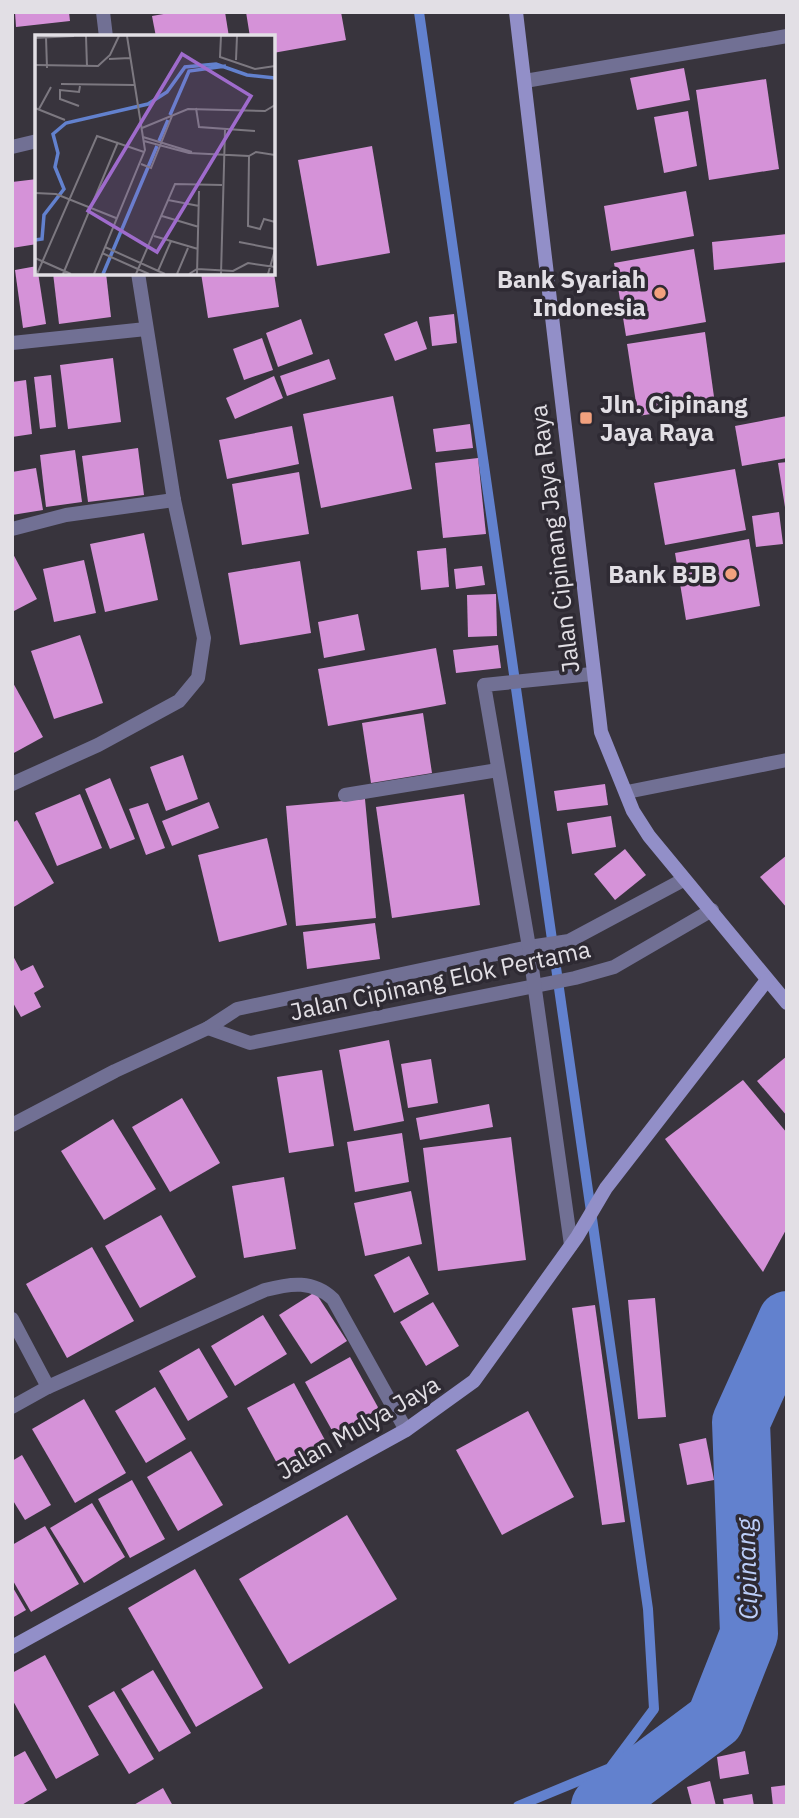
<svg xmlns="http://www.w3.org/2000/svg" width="799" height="1818" font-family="'IBM Plex Sans',sans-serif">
<rect width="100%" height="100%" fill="#38343d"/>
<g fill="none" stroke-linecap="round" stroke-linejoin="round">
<polyline stroke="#6281ce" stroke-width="10" points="419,12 648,1609 654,1709 610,1768 518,1806"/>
<polyline stroke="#6281ce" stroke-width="58" points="600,1806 715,1720 749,1634 741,1422 787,1320"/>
</g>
<g fill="#d592d8">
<polygon points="15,12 69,12 70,21 16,27"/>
<polygon points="175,12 225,12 229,37 156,37 152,16"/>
<polygon points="246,12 341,12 346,40 273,53 273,37 250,37"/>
<polygon points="684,68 690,100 637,110 630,78"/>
<polygon points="766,79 779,169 709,180 696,90"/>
<polygon points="688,111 697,166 664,173 654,117"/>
<polygon points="372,146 390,253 317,266 298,160"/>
<polygon points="37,179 37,244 12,248 12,182"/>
<polygon points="686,191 694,236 611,251 604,206"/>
<polygon points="787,234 787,262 714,270 712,242"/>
<polygon points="694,249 706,322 626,336 614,263"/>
<polygon points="37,266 46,324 23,328 15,270"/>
<polygon points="53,273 106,273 111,317 59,324"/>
<polygon points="201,273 274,273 279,307 208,318"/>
<polygon points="454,314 457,343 432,346 429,317"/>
<polygon points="301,319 313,354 278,367 266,333"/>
<polygon points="417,321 427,349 395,361 384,334"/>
<polygon points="705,332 715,404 638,416 627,344"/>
<polygon points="262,338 273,370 244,380 233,349"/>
<polygon points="113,358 121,422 68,429 60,365"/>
<polygon points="329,359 336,379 287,396 280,376"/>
<polygon points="51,375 56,427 40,429 34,377"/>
<polygon points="274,376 283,398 235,419 226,398"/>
<polygon points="26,380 32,434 12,437 12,382"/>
<polygon points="393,396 412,489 321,508 303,414"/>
<polygon points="787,416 787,458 742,466 735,426"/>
<polygon points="470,424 473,448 436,452 433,429"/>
<polygon points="292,426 299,464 227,479 219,440"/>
<polygon points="138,448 144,495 88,502 82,456"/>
<polygon points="75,450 82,502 46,507 40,455"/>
<polygon points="478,458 486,534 443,538 435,463"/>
<polygon points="787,462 787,507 785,507 778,463"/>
<polygon points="36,468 43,510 12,515 12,472"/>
<polygon points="735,469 746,530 665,545 654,483"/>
<polygon points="299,472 309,534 242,545 232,484"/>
<polygon points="779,512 783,544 756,547 752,516"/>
<polygon points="144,533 158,600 105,612 90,544"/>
<polygon points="749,539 760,606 686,620 675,553"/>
<polygon points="446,548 449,587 421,590 417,551"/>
<polygon points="12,552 37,599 12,612"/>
<polygon points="84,560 96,613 54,622 43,569"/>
<polygon points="300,561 311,633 240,645 228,573"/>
<polygon points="482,566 485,585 456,589 454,569"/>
<polygon points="496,594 497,636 468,637 467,595"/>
<polygon points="358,614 365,650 324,658 318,622"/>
<polygon points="80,635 103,703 54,719 31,651"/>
<polygon points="498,645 501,668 456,673 453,650"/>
<polygon points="436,648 446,704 328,726 318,669"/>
<polygon points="12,681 43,737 12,754"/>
<polygon points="423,713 432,773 371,783 362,723"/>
<polygon points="183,755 198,799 166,811 150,767"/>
<polygon points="110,778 135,839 110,849 85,789"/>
<polygon points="605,784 608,805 557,811 554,791"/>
<polygon points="80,794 102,848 57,866 35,813"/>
<polygon points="464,794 480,905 392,918 376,807"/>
<polygon points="365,799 376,918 296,926 286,806"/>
<polygon points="209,802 219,828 172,846 162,821"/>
<polygon points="148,803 165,848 146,855 129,809"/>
<polygon points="611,816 616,847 572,854 567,823"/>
<polygon points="17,820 54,883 12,908 12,823"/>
<polygon points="267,838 287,925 219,942 198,855"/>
<polygon points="625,849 646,875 615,900 594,874"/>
<polygon points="787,855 787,908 760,877"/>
<polygon points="375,923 380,959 307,969 303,932"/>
<polygon points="12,954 21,971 33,965 44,987 34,993 41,1007 21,1017 12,1001"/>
<polygon points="389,1040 404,1121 354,1131 339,1050"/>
<polygon points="787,1056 787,1116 757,1081"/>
<polygon points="431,1059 438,1103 408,1108 401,1064"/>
<polygon points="322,1070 334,1146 289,1153 277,1077"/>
<polygon points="743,1080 787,1133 787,1228 763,1272 665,1139"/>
<polygon points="182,1098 220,1163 170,1192 132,1127"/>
<polygon points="489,1104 493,1127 420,1140 416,1118"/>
<polygon points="113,1119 156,1189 104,1220 61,1151"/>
<polygon points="402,1133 409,1182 355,1192 347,1142"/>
<polygon points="511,1137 526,1260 438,1271 423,1148"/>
<polygon points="284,1177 296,1249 244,1258 232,1186"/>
<polygon points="411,1191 422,1244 365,1256 354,1203"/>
<polygon points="161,1215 196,1277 140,1308 105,1246"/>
<polygon points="92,1247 134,1321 67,1358 26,1284"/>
<polygon points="409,1256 429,1294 394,1313 374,1275"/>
<polygon points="315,1292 347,1341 311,1364 279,1315"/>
<polygon points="655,1298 666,1417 638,1419 628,1300"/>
<polygon points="433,1302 459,1346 426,1366 400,1322"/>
<polygon points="595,1305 625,1522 602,1525 572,1308"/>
<polygon points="263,1315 287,1354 235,1386 211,1346"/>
<polygon points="199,1348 228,1397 188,1421 159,1371"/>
<polygon points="350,1357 379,1409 334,1434 305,1382"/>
<polygon points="294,1383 326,1442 279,1467 247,1408"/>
<polygon points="155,1387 186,1439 146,1463 115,1411"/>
<polygon points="84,1399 126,1473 75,1503 32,1429"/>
<polygon points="528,1411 574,1497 502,1535 456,1450"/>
<polygon points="706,1438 714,1480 687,1485 679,1444"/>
<polygon points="191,1451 223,1505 178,1531 147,1477"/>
<polygon points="22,1455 51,1505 25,1520 12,1499 12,1461"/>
<polygon points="132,1480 165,1539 130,1558 98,1499"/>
<polygon points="92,1503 125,1557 84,1583 50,1528"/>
<polygon points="347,1515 397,1599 289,1664 239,1579"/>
<polygon points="45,1526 79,1584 31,1612 12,1579 12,1545"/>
<polygon points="195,1569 263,1688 196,1727 128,1608"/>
<polygon points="12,1586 26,1610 12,1618"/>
<polygon points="45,1655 99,1755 56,1779 12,1699 12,1673"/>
<polygon points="153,1670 191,1733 159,1752 121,1689"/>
<polygon points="114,1691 154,1759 129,1774 88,1706"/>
<polygon points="25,1751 47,1790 20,1806 12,1806 12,1758"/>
<polygon points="745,1751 749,1774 720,1779 717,1757"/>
<polygon points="710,1781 716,1806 692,1806 687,1787"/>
<polygon points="787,1785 787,1804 773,1806 771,1787"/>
<polygon points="163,1788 173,1806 132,1806"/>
<polygon points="752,1794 754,1806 724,1806 723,1799"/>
</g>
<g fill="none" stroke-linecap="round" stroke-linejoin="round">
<g stroke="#717094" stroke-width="14">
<polyline points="103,12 106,37"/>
<polyline points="525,81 787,36"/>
<polyline points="12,147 37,141"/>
<polyline points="12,343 146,329"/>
<polyline points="12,529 66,515 174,500"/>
<polyline points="12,784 98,745 179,701 198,678 204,638 174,500 138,273"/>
<polyline points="627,792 787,760"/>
<polyline points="345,795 498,770"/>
<polyline points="208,1028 250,1043 575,978 614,967 712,910"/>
<polyline points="12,1125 115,1071 208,1028 237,1009 529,947 569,941 683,880"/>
<polyline points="571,1245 529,947 484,685 592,674"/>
<polyline points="12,1319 48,1387"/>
<path d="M 12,1407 L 48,1387 L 265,1290 C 291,1283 313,1280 333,1299 L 406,1430"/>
</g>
<g stroke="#928fc8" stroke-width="14">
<polyline points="516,12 601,732 633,811 649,836 787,1003"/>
<polyline points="12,1647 406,1430 474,1381 577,1237 606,1188 767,980"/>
</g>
</g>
<g fill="#f2a17e" stroke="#2e2a33" stroke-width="2.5">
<circle cx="660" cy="293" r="7"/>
<rect x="579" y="411" width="14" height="14" rx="3.5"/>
<circle cx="731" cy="574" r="7"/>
</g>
<g text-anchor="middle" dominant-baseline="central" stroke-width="7" stroke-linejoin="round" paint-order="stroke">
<g font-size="24" font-weight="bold" fill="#e2dfe5" stroke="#2e2a33" text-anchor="end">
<text x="646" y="279">Bank Syariah<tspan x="646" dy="28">Indonesia</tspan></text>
<text x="600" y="404" text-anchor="start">Jln. Cipinang<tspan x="600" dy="28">Jaya Raya</tspan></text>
<text x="717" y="574">Bank BJB</text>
</g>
<g font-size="24" fill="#e2dfe5" stroke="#2e2a33">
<text transform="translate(554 539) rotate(-97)">Jalan Cipinang Jaya Raya</text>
<text transform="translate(440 980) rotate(-12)">Jalan Cipinang Elok Pertama</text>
<text transform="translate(358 1427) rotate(-30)">Jalan Mulya Jaya</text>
</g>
<g font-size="26" font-style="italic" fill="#bccef8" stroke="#2e2a33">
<text transform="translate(746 1569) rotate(-92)">Cipinang</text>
</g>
</g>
<g transform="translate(35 35)">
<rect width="240" height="240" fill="#38343d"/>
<path fill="none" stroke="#6281ce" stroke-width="3.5" d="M 135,80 L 154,36 L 191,31M 124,106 L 133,85M 0,205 L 7,204 L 9,180 L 29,154 L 20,132 L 23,118 L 18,99 L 31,88 L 113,69 L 132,57 L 150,32 L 181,29 L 212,40 L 240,43M 68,239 L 122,111"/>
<path fill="none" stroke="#7c7880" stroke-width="2" d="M 51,1 L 52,32M 186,1 L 185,22 L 220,34 L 240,31M 11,2 L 12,33M 0,3 L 39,1M 74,24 L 95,23M 201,25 L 202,1M 0,30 L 63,31 L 75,20 L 84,1M 26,49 L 99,50M 44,71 L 25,64 L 25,55 L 44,57 L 45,51M 0,73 L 30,85M 161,73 L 164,92 L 220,96M 4,74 L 16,52M 107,93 L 153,74 L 230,76 L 240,70M 108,102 L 157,117M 109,106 L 154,118 L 214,121M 214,121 L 213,191 L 225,194 L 229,184 L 240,187M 214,121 L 221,117 L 240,120M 106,129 L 116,133 L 137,81M 0,158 L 21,159 L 81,183M 133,165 L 164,171M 127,181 L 164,192M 119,201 L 163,214M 204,207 L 240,214M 70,212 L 130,239M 67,218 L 114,239M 0,223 L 36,239M 123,236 L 136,206M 2,239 L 62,101 L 109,117M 28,239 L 83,107M 59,239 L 110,115 L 92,1M 101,239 L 140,149 L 187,150M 142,239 L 153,213M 154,239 L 162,234 L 198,236 L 213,228 L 240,232M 162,239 L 164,156M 186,239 L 190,95M 233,239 L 240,215"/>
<path fill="#9f6bcc" fill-opacity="0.15" stroke="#9f6bcc" stroke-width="3.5" d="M 147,19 L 216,61 L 122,217 L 53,176 Z"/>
<rect width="240" height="240" fill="none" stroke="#e2dfe5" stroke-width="3.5"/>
</g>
<rect width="799" height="1818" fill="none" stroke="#e2dfe5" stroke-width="28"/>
</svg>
